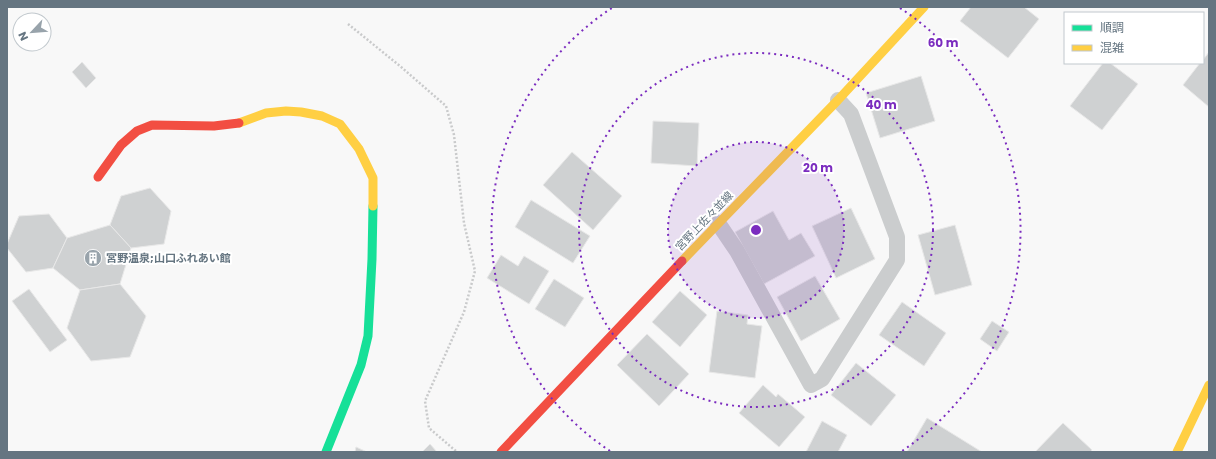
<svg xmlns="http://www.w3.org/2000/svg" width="1216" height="459" font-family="Poppins,'Noto Sans JP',sans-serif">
<rect width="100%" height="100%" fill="#f8f8f8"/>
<g fill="#cfd1d2" stroke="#e8e8e8">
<polygon points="971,7 1024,7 1039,19 1008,58 960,21"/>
<polygon points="1209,52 1209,107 1183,85 1200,63 1203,63 1203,60"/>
<polygon points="82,62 96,78 86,88 72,72"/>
<polygon points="1103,63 1110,63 1138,84 1102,130 1070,106"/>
<polygon points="921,76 935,121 880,138 866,93"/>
<polygon points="653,121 699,123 697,166 651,163"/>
<polygon points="572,152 622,196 593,230 543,185"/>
<polygon points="150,188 171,211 164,244 131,248 110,225 121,196"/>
<polygon points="531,200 590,236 573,263 515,227"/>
<polygon points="851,208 875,259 836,278 812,226"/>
<polygon points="773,211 789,240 801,233 815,256 764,284 735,232"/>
<polygon points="49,214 67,238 53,268 26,272 7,248 7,244 19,216"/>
<polygon points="110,225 131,248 120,284 80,290 53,268 67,238"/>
<polygon points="955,225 972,285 935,295 918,235"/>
<polygon points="501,255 518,266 524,256 549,271 529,304 487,278"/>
<polygon points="815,276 840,319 801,341 777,297"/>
<polygon points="554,279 584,298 565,327 535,309"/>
<polygon points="120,284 146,316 130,357 91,361 67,328 80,290"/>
<polygon points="29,289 67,340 50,352 12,301"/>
<polygon points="680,291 707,315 680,347 652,322"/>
<polygon points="902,302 946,333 924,366 879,335"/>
<polygon points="717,311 748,315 747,324 762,326 755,378 709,372"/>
<polygon points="992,321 1009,332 997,351 980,339"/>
<polygon points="647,334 689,374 659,406 617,365"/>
<polygon points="856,363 896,395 871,426 831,395"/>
<polygon points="763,385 776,397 778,394 805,417 779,447 739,413"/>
<polygon points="927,418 982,452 907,452"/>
<polygon points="822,421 847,435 838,452 806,452"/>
<polygon points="1063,423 1092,450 1090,452 1035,452"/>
<polygon points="430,444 437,452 422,452"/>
<polygon points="356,447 367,452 355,452"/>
</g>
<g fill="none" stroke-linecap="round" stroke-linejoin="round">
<polyline stroke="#c9cacb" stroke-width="2.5" stroke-dasharray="2 2" stroke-linecap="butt" points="348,24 400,66 446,106 454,135 464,223 475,271 464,312 425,401 429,428 457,452"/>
<polyline stroke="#cbcdce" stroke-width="16" points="718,223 737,251 811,385 822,379 897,260 897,237 851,114 838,100"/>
<polyline stroke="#16e098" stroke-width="9" points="326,452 361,365 368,336 372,259 373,206"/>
<g stroke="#ffcf43" stroke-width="9">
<polyline points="239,123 266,113 286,111 301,112 322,116 340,124 359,149 373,178 373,206"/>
<polyline points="682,261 838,100 924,7"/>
<polyline points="1177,452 1209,385"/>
</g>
<g stroke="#f24e42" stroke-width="9">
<polyline points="98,177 121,145 137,131 152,125 214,126 239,123"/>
<polyline points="501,452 682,261"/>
</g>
</g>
<circle cx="756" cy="230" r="88" fill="#7b2cbf" fill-opacity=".12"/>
<g fill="none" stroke="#7b2cbf" stroke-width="2" stroke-dasharray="2 4">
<circle cx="756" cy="230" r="88"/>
<circle cx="756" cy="230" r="177"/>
<path d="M610 451A265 265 0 0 1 612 8M900 8A265 265 0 0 1 902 451"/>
</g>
<defs>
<symbol id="building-disc" viewBox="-11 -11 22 22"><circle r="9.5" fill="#98a3ab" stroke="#fff"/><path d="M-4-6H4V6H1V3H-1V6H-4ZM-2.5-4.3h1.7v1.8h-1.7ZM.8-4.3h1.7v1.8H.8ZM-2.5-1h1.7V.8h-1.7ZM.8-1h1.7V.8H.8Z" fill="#fff"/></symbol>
</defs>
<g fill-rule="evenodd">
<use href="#building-disc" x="83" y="248" width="20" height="20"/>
</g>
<g text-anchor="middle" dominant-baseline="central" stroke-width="4" stroke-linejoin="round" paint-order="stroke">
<g font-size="11" fill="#657581" stroke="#fff">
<text transform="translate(704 221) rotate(-46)">宮野上佐々並線</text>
</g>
<g font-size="11" font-weight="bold" fill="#657581" stroke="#fff" text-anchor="start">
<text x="106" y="258">宮野温泉;山口ふれあい館</text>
</g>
</g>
<circle cx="756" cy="230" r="6" fill="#7b2cbf" stroke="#fff" stroke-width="2"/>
<g font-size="12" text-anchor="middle" font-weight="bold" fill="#7b2cbf" stroke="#fff" stroke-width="4" stroke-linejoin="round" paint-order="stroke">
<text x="943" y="47">60 m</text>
<text x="881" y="109">40 m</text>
<text x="818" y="172">20 m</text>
</g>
<rect width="1216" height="459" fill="none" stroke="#657581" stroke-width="16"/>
<rect x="1064" y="12" width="140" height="52" fill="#ffffff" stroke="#c1c8cd"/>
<rect x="1072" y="25" width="20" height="6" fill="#16e098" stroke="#c1c8cd"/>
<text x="1100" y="32" font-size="12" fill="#657581">順調</text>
<rect x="1072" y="45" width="20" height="6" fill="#ffcf43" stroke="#c1c8cd"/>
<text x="1100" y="52" font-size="12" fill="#657581">混雑</text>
<g transform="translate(32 32) rotate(244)"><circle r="19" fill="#ffffff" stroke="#c1c8cd"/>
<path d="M0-3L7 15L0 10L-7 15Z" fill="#98a3ab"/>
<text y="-6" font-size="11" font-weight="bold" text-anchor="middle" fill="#657581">N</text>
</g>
</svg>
